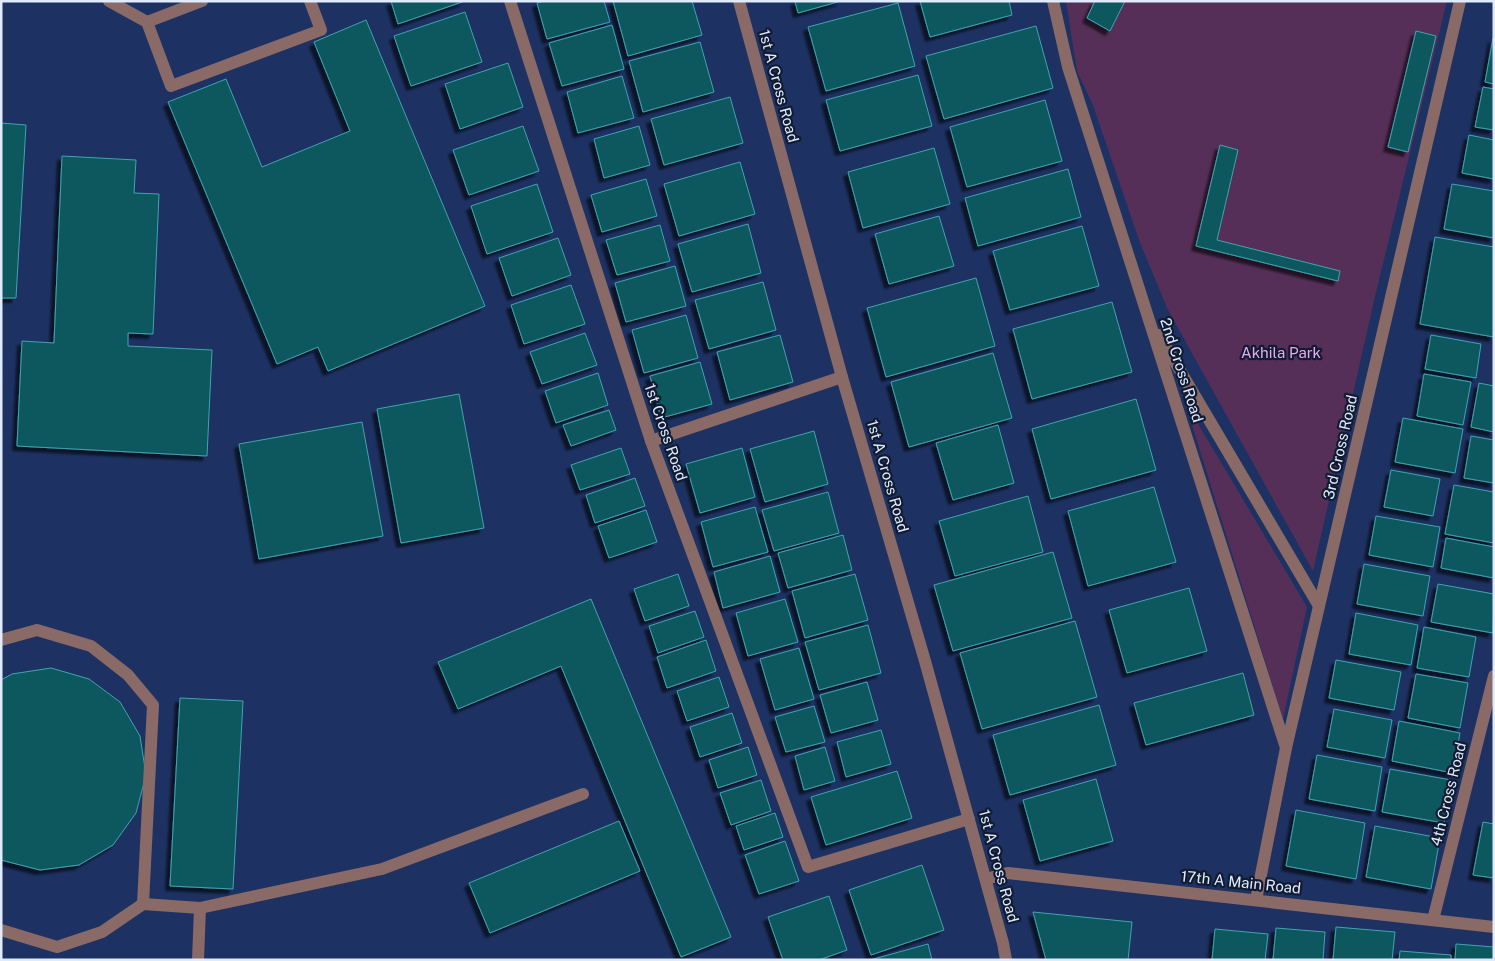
<svg xmlns="http://www.w3.org/2000/svg" width="1495" height="961" font-family="'Public Sans',sans-serif">
<defs>
<filter id="shadow"><feDropShadow dx="-4.5" dy="4.5" stdDeviation="1" flood-color="#0009"/></filter>
</defs>
<rect width="100%" height="100%" fill="#1d3263"/>
<g fill="#562f59">
<polygon points="1066,1 1447,1 1376,292 1313,571 1167,308 1139,240 1093,105 1077,71"/>
<polygon points="1185,402 1307,607 1283,719"/>
</g>
<g fill="#0a585f" stroke="#41a4ae" filter="url(#shadow)">
<polygon points="391,1 465,1 398,24"/>
<polygon points="544,1 604,1 610,22 547,39 537,3"/>
<polygon points="613,1 692,1 702,35 628,56"/>
<polygon points="795,1 841,1 798,13"/>
<polygon points="920,1 1009,1 1012,15 930,37"/>
<polygon points="1095,1 1125,1 1110,31 1087,18"/>
<polygon points="898,3 915,66 826,91 808,27"/>
<polygon points="465,12 482,62 411,86 394,36"/>
<polygon points="366,20 485,306 328,371 318,347 277,364 168,102 226,79 262,167 350,131 314,42"/>
<polygon points="612,25 624,69 562,86 549,43"/>
<polygon points="1036,26 1053,88 944,119 926,56"/>
<polygon points="1416,31 1436,36 1408,152 1388,147"/>
<polygon points="1493,38 1494,38 1494,84 1485,82"/>
<polygon points="700,42 714,92 643,112 629,61"/>
<polygon points="508,63 523,107 460,129 445,84"/>
<polygon points="918,75 932,126 840,151 826,100"/>
<polygon points="622,76 634,118 578,133 567,92"/>
<polygon points="1483,87 1494,89 1494,130 1475,127"/>
<polygon points="730,97 743,143 664,165 651,119"/>
<polygon points="1045,100 1062,161 967,187 950,127"/>
<polygon points="1,123 26,125 16,298 1,298"/>
<polygon points="523,126 539,171 469,195 453,150"/>
<polygon points="639,126 650,165 604,178 594,139"/>
<polygon points="1469,135 1494,140 1494,179 1462,173"/>
<polygon points="1220,145 1238,150 1217,240 1340,271 1338,281 1196,246"/>
<polygon points="934,148 950,204 863,228 848,172"/>
<polygon points="62,156 136,160 134,193 159,194 153,334 128,333 128,346 212,350 207,456 17,446 22,341 54,343"/>
<polygon points="740,162 755,214 679,236 664,184"/>
<polygon points="1068,169 1081,217 978,246 965,198"/>
<polygon points="646,179 657,216 602,232 591,195"/>
<polygon points="537,184 553,232 487,254 471,206"/>
<polygon points="1452,184 1494,191 1494,238 1444,229"/>
<polygon points="939,216 954,266 889,284 875,234"/>
<polygon points="748,224 761,273 692,292 678,244"/>
<polygon points="660,225 670,261 617,275 606,240"/>
<polygon points="1082,226 1099,286 1010,310 993,251"/>
<polygon points="1435,237 1494,247 1494,337 1420,324"/>
<polygon points="558,238 571,275 512,296 499,258"/>
<polygon points="675,266 686,306 626,322 615,283"/>
<polygon points="976,278 995,346 886,377 867,308"/>
<polygon points="763,282 776,330 709,349 695,300"/>
<polygon points="571,285 585,324 524,344 511,305"/>
<polygon points="1112,302 1132,372 1032,399 1013,329"/>
<polygon points="686,315 698,358 644,373 632,330"/>
<polygon points="585,333 597,365 542,384 530,352"/>
<polygon points="780,335 793,382 730,400 717,352"/>
<polygon points="1431,335 1481,344 1476,378 1425,369"/>
<polygon points="993,353 1012,418 909,447 891,382"/>
<polygon points="700,362 712,404 661,418 650,376"/>
<polygon points="598,373 608,405 556,423 545,391"/>
<polygon points="1424,374 1471,382 1463,425 1417,416"/>
<polygon points="1479,383 1494,386 1494,432 1471,427"/>
<polygon points="459,394 484,528 401,543 377,409"/>
<polygon points="1136,399 1156,470 1051,499 1032,429"/>
<polygon points="609,410 616,430 571,446 563,425"/>
<polygon points="1403,418 1463,429 1455,473 1395,462"/>
<polygon points="362,422 383,536 259,559 239,444"/>
<polygon points="998,425 1014,483 953,500 936,443"/>
<polygon points="814,431 828,484 765,502 750,449"/>
<polygon points="1471,436 1494,440 1494,483 1464,478"/>
<polygon points="621,448 630,474 580,490 571,465"/>
<polygon points="742,448 755,497 700,513 686,464"/>
<polygon points="1391,470 1440,479 1433,516 1384,507"/>
<polygon points="635,478 645,506 595,523 586,495"/>
<polygon points="1454,485 1494,492 1494,543 1445,534"/>
<polygon points="1154,487 1176,562 1088,586 1068,511"/>
<polygon points="828,492 839,533 774,551 762,510"/>
<polygon points="1028,496 1043,552 955,576 939,521"/>
<polygon points="755,507 768,552 713,567 701,522"/>
<polygon points="646,510 657,542 609,558 598,526"/>
<polygon points="1376,516 1440,527 1433,567 1369,555"/>
<polygon points="843,535 852,570 788,588 778,553"/>
<polygon points="1446,538 1494,547 1494,578 1441,568"/>
<polygon points="1053,552 1072,618 953,651 934,585"/>
<polygon points="770,556 780,592 723,608 714,572"/>
<polygon points="1364,564 1430,576 1423,616 1357,604"/>
<polygon points="678,574 689,606 645,621 634,589"/>
<polygon points="855,574 868,620 805,638 792,591"/>
<polygon points="1438,584 1494,594 1493,633 1431,622"/>
<polygon points="1189,588 1207,651 1127,673 1109,610"/>
<polygon points="591,599 731,937 681,957 561,666 458,709 438,662"/>
<polygon points="785,599 798,642 748,656 736,613"/>
<polygon points="695,611 704,637 658,653 649,626"/>
<polygon points="1356,613 1418,625 1411,665 1349,654"/>
<polygon points="1075,621 1097,697 982,729 960,653"/>
<polygon points="868,625 881,673 819,690 805,642"/>
<polygon points="1424,627 1476,637 1469,677 1417,668"/>
<polygon points="706,640 716,671 667,688 657,657"/>
<polygon points="799,648 814,699 775,710 760,659"/>
<polygon points="1336,660 1401,672 1394,710 1329,698"/>
<polygon points="51,668 89,679 120,702 140,736 146,775 136,813 113,845 79,865 40,870 1,860 1,680 12,674"/>
<polygon points="1243,673 1254,715 1146,745 1134,703"/>
<polygon points="1416,674 1468,683 1460,728 1408,718"/>
<polygon points="719,677 729,707 687,721 677,691"/>
<polygon points="867,682 878,720 831,733 820,695"/>
<polygon points="180,698 243,701 233,889 170,886"/>
<polygon points="1099,705 1116,765 1010,795 993,735"/>
<polygon points="814,706 825,742 786,752 775,717"/>
<polygon points="1334,709 1392,720 1385,758 1327,747"/>
<polygon points="732,713 742,743 700,757 690,727"/>
<polygon points="1399,721 1460,733 1453,773 1392,761"/>
<polygon points="881,730 891,764 846,777 837,742"/>
<polygon points="748,747 757,775 718,788 709,760"/>
<polygon points="825,747 835,781 804,790 795,756"/>
<polygon points="1317,755 1382,767 1375,811 1309,799"/>
<polygon points="1390,769 1451,780 1444,823 1382,812"/>
<polygon points="897,771 912,818 826,845 811,797"/>
<polygon points="1096,779 1113,841 1040,861 1023,800"/>
<polygon points="761,780 771,811 731,825 720,793"/>
<polygon points="1296,810 1365,823 1356,879 1286,866"/>
<polygon points="775,813 783,837 744,850 736,826"/>
<polygon points="619,821 640,871 490,933 469,883"/>
<polygon points="1483,822 1494,824 1494,878 1473,875"/>
<polygon points="1375,826 1440,838 1431,889 1366,877"/>
<polygon points="785,841 799,881 759,894 745,855"/>
<polygon points="922,865 944,930 871,955 849,890"/>
<polygon points="829,896 847,950 819,960 783,960 768,917"/>
<polygon points="1033,912 1132,922 1128,960 1046,960"/>
<polygon points="1336,927 1395,932 1392,960 1333,960"/>
<polygon points="1276,928 1325,932 1323,960 1273,960"/>
<polygon points="1215,929 1268,934 1265,960 1212,960"/>
<polygon points="928,944 932,960 870,960"/>
<polygon points="1456,944 1494,947 1494,960 1455,960"/>
<polygon points="1400,951 1451,955 1451,960 1399,960"/>
</g>
<g fill="none" stroke-linecap="round" stroke-linejoin="round">
<g stroke="#8a6a67" stroke-width="12">
<polyline points="109,1 147,22 171,86 321,30 310,1"/>
<polyline points="510,1 651,441 808,867 969,819"/>
<polyline points="739,1 842,377 925,661 1003,943 1006,960"/>
<polyline points="1053,1 1068,67 1286,748"/>
<polyline points="147,22 202,1"/>
<polyline points="1159,335 1319,606"/>
<polyline points="651,441 842,377"/>
<polyline points="1,640 37,630 91,646 128,675 153,705 143,904"/>
<polyline points="986,879 1008,873 1494,927"/>
<polyline points="1256,900 1286,748 1460,1"/>
<polyline points="1433,920 1494,676"/>
<polyline points="1,930 57,947 102,932 143,904 200,908 382,869 583,794"/>
<polyline points="198,960 200,908"/>
</g>
</g>
<g text-anchor="middle" dominant-baseline="central" stroke-width="4.5" stroke-linejoin="round" paint-order="stroke">
<g font-size="15" fill="#e1ebfe" stroke="#111c32">
<text transform="translate(779 86) rotate(75)">1st A Cross Road</text>
<text transform="translate(1182 370) rotate(72)">2nd Cross Road</text>
<text transform="translate(666 432) rotate(71)">1st Cross Road</text>
<text transform="translate(1340 447) rotate(-77)">3rd Cross Road</text>
<text transform="translate(888 476) rotate(74)">1st A Cross Road</text>
<text transform="translate(1448 794) rotate(-76)">4th Cross Road</text>
<text transform="translate(999 866) rotate(75)">1st A Cross Road</text>
<text transform="translate(1241 882) rotate(6)">17th A Main Road</text>
</g>
<g font-size="15" fill="#e9a9ed" stroke="#111c32">
<text x="1281" y="352">Akhila Park</text>
</g>
</g>
<rect width="1495" height="961" fill="none" stroke="#e1ebfe" stroke-width="5"/>
</svg>
